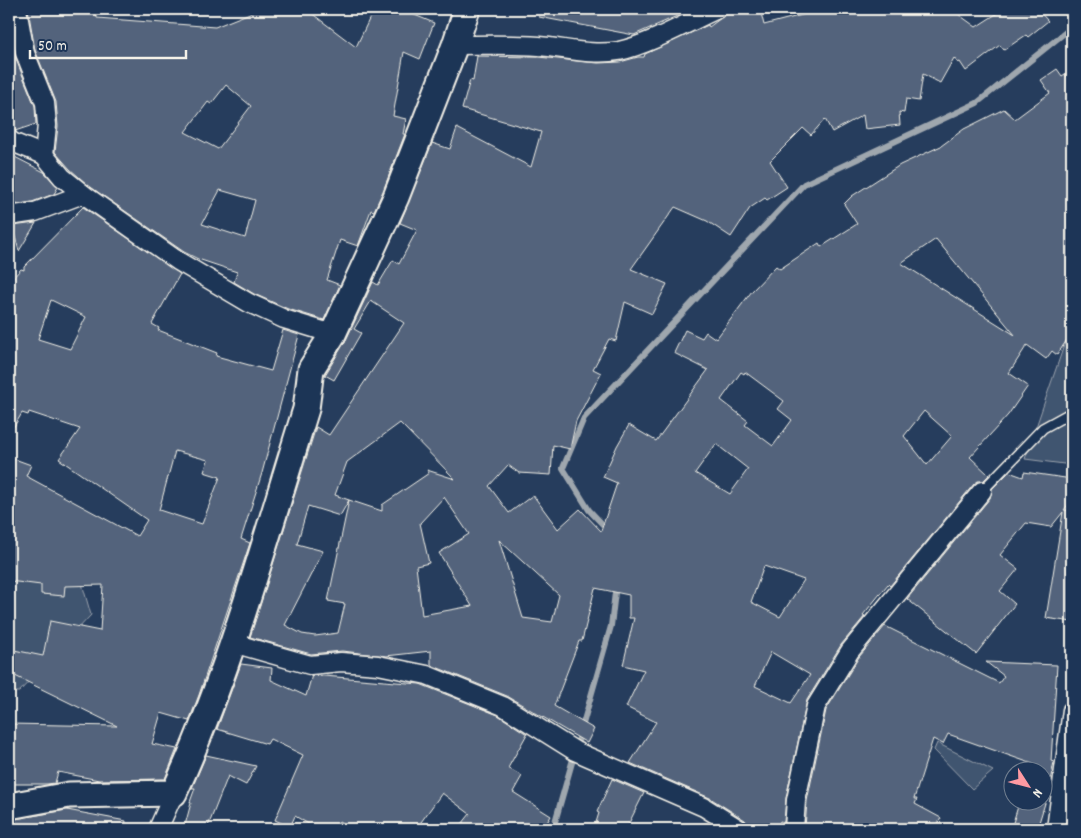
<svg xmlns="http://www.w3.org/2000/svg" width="1081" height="838" font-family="Dekko,sans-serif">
<rect width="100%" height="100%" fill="#263d5d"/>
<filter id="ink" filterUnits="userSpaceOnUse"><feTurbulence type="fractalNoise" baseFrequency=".02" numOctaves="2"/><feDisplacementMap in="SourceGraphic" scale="10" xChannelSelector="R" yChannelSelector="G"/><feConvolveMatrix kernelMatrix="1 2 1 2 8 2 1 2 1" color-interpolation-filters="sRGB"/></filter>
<g filter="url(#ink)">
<g fill="#40546f" stroke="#9aa2ac">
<polygon points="1070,328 1072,328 1072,465 1025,459"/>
<polygon points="9,537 48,551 79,573 91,615 19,692 9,692"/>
<polygon points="937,743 993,771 972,789 934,750"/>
</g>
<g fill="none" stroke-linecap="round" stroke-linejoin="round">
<g stroke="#9fa7ae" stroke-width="6">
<polyline points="608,530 589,510 563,468 584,418 804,184 977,103 1072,27"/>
<polyline points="553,829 611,626 616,584"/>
</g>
</g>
<g fill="#52647b" stroke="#f4f1e8" fill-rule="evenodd">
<path d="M 28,9 L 96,9 L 97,18 L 215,27 L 260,9 L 306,9 L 356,47 L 374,9 L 400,9 L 434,23 L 420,59 L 404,52 L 393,116 L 406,119 L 403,134 L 405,134 L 383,191 L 374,211 L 371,210 L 358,246 L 340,240 L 327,280 L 340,285 L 324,320 L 288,309 L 254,294 L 234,282 L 237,272 L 198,259 L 184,252 L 89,186 L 70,169 L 55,152 L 58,126 L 56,102 L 35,50 ZM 226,85 L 251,106 L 218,149 L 185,132 L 208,102 L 211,104 ZM 220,190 L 255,200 L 245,238 L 202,224 Z"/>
<polygon points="540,9 693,9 634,35 539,17"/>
<path d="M 733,9 L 760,9 L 764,25 L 806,14 L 805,9 L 951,9 L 976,27 L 1004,9 L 1037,9 L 1048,21 L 1028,37 L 1026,35 L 1004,50 L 1000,45 L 966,71 L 960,62 L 958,63 L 954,58 L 940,83 L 923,74 L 919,101 L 906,99 L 904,113 L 899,112 L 900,125 L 865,129 L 863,115 L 832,132 L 825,119 L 811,135 L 803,128 L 770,161 L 787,187 L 767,200 L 765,198 L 750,208 L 731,237 L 707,221 L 675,207 L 631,269 L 667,284 L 652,314 L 625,302 L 616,341 L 609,339 L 593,369 L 601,373 L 576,421 L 570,449 L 553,445 L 551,475 L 519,473 L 508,465 L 489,486 L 509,513 L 533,495 L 558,529 L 580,509 L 601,531 L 617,483 L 603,477 L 617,446 L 629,425 L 656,441 L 708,370 L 674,353 L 685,330 L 702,338 L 706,332 L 716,339 L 752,291 L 776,266 L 780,269 L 819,243 L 821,247 L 857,224 L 844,204 L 852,196 L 900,165 L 941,146 L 964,129 L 1004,109 L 1015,119 L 1050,93 L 1041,80 L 1057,69 L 1062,76 L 1065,74 L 1072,84 L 1072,332 L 1057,355 L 1052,351 L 1046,359 L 1027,345 L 1009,373 L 1028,386 L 1008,415 L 970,457 L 989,475 L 983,481 L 978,481 L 974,484 L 890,586 L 888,584 L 863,615 L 865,616 L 841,645 L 807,700 L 786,798 L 784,822 L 780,821 L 778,829 L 753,829 L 749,827 L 745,820 L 710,798 L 630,763 L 656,722 L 626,707 L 644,670 L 623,665 L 634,618 L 629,618 L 629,595 L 595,588 L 582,641 L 579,641 L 554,706 L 594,729 L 587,743 L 507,696 L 431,665 L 431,651 L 386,656 L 342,651 L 311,654 L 250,637 L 316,427 L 329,435 L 404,323 L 371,301 L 354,329 L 361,333 L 334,380 L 325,375 L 346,340 L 373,282 L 378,285 L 393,260 L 399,264 L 417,230 L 400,223 L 432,143 L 450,149 L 457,128 L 531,167 L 541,132 L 462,109 L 470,80 L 473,81 L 477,56 L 538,57 L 598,63 L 620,62 L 638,57 L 644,57 L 645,54 L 708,25 L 709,27 ZM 936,239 L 1015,335 L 901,263 ZM 741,372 L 744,374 L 745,372 L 784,401 L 778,409 L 792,420 L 773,446 L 745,425 L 748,421 L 721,400 ZM 924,411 L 952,436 L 927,465 L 904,436 ZM 400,423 L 455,479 L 427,470 L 429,473 L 382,505 L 382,511 L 349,500 L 328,601 L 345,604 L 338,633 L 315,636 L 302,634 L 285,625 L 323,551 L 297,544 L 308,506 L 340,516 L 349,500 L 335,495 L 347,462 ZM 716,444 L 748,469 L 730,494 L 695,473 ZM 444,497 L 469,534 L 439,553 L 472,606 L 422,615 L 416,566 L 429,563 L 420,523 ZM 499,540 L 559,595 L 552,622 L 523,618 ZM 764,566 L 804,580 L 780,617 L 751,602 ZM 771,652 L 810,675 L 791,703 L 755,686 Z"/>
<polygon points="9,23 15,57 35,106 36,125 36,124 15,131 9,129"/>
<polygon points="9,154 44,172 58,187 54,194 32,202 13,205 13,197 9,194"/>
<path d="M 83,207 L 180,274 L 152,324 L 159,328 L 158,330 L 217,353 L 216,356 L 271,371 L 283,330 L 299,335 L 262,473 L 241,539 L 250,543 L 199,695 L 189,721 L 161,713 L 152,744 L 177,749 L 165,779 L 99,780 L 58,772 L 55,783 L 47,784 L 9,784 L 9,724 L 117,726 L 9,673 L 9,649 L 43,656 L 50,621 L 100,631 L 103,585 L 65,586 L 64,596 L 41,594 L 41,585 L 9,581 L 9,457 L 31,465 L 26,476 L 137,536 L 147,520 L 59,459 L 80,429 L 29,412 L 28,415 L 22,413 L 9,435 L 9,282 L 21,269 L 24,270 L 24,267 ZM 51,300 L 86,317 L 70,349 L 38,339 ZM 175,451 L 208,460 L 204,472 L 220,477 L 202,524 L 159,510 Z"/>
<polygon points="36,223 19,251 12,226"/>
<polygon points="1009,472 1023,477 1024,472 1072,479 1072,499 1064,510 1072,511 1072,622 1046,618 1063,512 1051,527 1026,523 1000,555 1018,569 1000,591 1015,604 976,654 907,599 990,498 992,489"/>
<polygon points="885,626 999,683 1004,676 986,662 1057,665 1051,761 1054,762 1046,800 1037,829 1011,829 1020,800 1044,800 1044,770 1032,770 1033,764 948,734 943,744 933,739 914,799 917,799 915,804 941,818 935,829 810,829 805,828 807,801 826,710 859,657"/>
<polygon points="241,664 272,668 271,680 306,696 312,675 420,684 498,715 527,734 508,768 522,776 513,792 551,816 543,829 458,829 470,814 442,793 416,829 352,829 339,821 334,829 317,829 295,816 290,827 275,820 303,755 270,739 267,744 217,729"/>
<polygon points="206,755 256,766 246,785 228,776 207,829 184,829 191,803 190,802 195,788 192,788"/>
<polygon points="612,779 644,793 626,829 594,829 599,813 597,812"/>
<polygon points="67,810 126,821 125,829 9,829 9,820"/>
</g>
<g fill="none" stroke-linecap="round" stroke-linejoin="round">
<defs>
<polyline id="lane" points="982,491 1043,428 1072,412"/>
<g id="street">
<polyline points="17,9 25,53 45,103 47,125 44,155"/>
<path d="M 455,45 C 483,45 511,44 539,46 C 565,48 592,56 619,51 C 650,44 687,23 717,9"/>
<polyline points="9,139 12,142 44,155 62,177 83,194 178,261 249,303 284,319 333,334"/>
<polyline points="9,216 35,212 83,194"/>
<polyline points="233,643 310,665 341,662 378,665 427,675 503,706 575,751 704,807 739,829"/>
<polyline points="158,829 174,793"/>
<polyline points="794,829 796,800 816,706 850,651 982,491"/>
<polyline points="1056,829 1072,710"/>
</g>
<path id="secondary" d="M 9,806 L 69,795 L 174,793 C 230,672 266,537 306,409 L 311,369 L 333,334 L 396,197 L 455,45 L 467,9"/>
</defs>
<use href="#lane" stroke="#f4f1e8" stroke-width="12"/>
<use href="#street" stroke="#f4f1e8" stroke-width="21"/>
<use href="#secondary" stroke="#f4f1e8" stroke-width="29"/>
<use href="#lane" stroke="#1d3557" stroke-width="9"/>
<use href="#street" stroke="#1d3557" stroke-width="18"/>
<use href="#secondary" stroke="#1d3557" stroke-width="25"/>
</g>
</g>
<rect width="1081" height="838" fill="none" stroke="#1d3557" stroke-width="30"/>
<rect x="15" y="15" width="1051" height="808" fill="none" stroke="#f4f1e8" stroke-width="2" filter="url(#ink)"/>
<g transform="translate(1028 786) rotate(126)"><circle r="24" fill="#1d3557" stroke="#738091"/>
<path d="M0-4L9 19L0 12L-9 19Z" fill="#ff9aa2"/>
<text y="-8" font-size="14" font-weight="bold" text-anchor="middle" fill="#f4f1e8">N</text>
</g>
<path d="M30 50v8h156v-8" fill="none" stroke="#f4f1e8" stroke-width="2.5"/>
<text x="38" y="50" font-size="15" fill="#f4f1e8" stroke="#1d3557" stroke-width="4" paint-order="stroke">50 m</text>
</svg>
